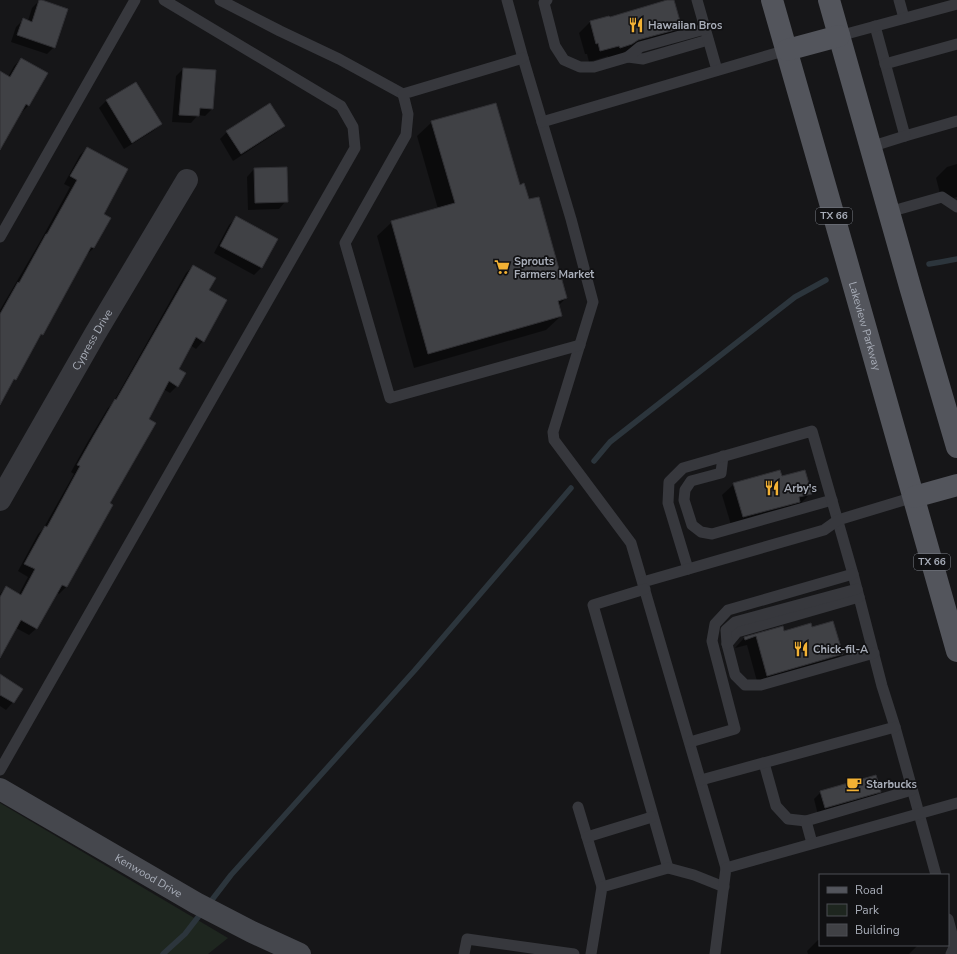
<svg xmlns="http://www.w3.org/2000/svg" width="957" height="954" font-family="'Nunito Sans',sans-serif">
<rect width="100%" height="100%" fill="#161618"/>
<polygon fill="#1e261f" points="0,803 228,938 208,954 0,954"/>
<g fill="#0007">
<polygon points="40,0 54,47 47,54 11,42 16,27 23,20 28,21 32,8"/>
<polygon points="671,0 673,0 681,28 670,39 626,51 620,55 609,58 608,56 589,62 587,54 585,54 579,33 590,22 608,17 609,19"/>
<polygon points="21,59 46,73 28,106 21,113 20,113 0,148 0,75 8,77 14,66"/>
<polygon points="183,69 212,109 205,116 198,115 191,123 172,122 176,76"/>
<polygon points="136,83 161,124 153,131 124,149 99,108 106,101"/>
<polygon points="432,122 519,186 528,201 566,298 558,306 561,316 546,330 414,368 377,236 392,222 438,209 417,136"/>
<polygon points="284,126 276,133 233,161 220,139 227,132"/>
<polygon points="87,148 102,214 94,248 86,255 42,334 37,339 15,379 10,385 0,402 0,310 41,240 70,187 64,184 80,155"/>
<polygon points="957,164 957,197 942,201 936,178 947,167"/>
<polygon points="254,169 286,201 279,209 248,210 247,177"/>
<polygon points="237,217 276,239 261,268 254,275 214,253 229,225"/>
<polygon points="193,266 208,291 203,341 196,349 190,345 177,369 177,386 170,393 163,389 147,419 109,504 112,505 66,587 59,594 56,592 37,628 29,635 16,628 0,656 0,594 6,587 19,594 28,577 18,571 38,534 43,529 74,474 71,472 87,443 108,408 113,403 186,273"/>
<polygon points="781,477 811,493 800,504 732,528 722,495 734,484"/>
<polygon points="782,627 783,632 811,628 842,654 833,664 758,685 747,645 735,648 744,638"/>
<polygon points="0,676 21,689 13,702 6,710 0,706"/>
<polygon points="880,791 873,799 818,815 814,799 821,792"/>
<polygon points="818,940 820,940 820,945 918,945 909,954 808,954 807,951"/>
</g>
<g fill="none" stroke-linecap="round" stroke-linejoin="round">
<g stroke="#2c353c" stroke-width="5.5">
<polyline points="929,264 941,262 957,259"/>
<polyline points="594,461 610,442 795,297 826,280"/>
<polyline points="208,905 231,875 415,670 571,488"/>
<polyline points="163,954 185,934 202,912"/>
</g>
</g>
<g fill="#404145" stroke="#303034">
<polygon points="39,0 42,0 68,9 55,48 17,35 23,18 32,22"/>
<polygon points="667,0 674,0 682,28 638,40 632,44 620,48 619,46 600,51 598,43 596,44 590,21 609,16 610,17"/>
<polygon points="21,58 48,73 29,106 26,104 0,150 0,71 10,77"/>
<polygon points="183,68 216,70 213,109 200,108 199,116 179,115"/>
<polygon points="136,82 162,124 132,143 106,100"/>
<polygon points="270,103 285,126 241,154 226,131"/>
<polygon points="496,103 520,185 524,183 529,199 539,197 567,298 558,301 562,316 428,354 391,221 455,203 431,121"/>
<polygon points="87,147 128,169 104,214 111,218 94,248 91,247 43,335 41,334 16,380 14,379 0,405 0,314 18,282 19,283 46,234 47,234 77,180 70,176"/>
<polygon points="287,167 288,202 255,203 254,168"/>
<polygon points="236,216 278,239 262,268 220,246"/>
<polygon points="193,265 216,278 209,290 227,300 204,342 196,337 179,369 186,373 178,387 169,381 149,419 156,423 110,503 113,505 67,587 62,585 37,629 21,620 0,658 0,597 6,586 21,595 35,569 24,564 45,526 47,527 80,466 77,465 94,435 115,399 116,400"/>
<polygon points="780,470 782,476 805,470 812,494 799,497 800,502 743,517 733,483"/>
<polygon points="833,621 843,654 767,676 756,636 745,640 744,637 783,626 784,631 811,623 812,627"/>
<polygon points="0,674 23,689 14,703 0,695"/>
<polygon points="876,775 881,792 825,808 820,791"/>
</g>
<g fill="none" stroke-linecap="round" stroke-linejoin="round">
<g stroke="#37383d" stroke-width="11">
<polyline points="220,0 280,31 339,59 403,94"/>
<polyline points="507,0 523,58 571,219 593,302 553,432 554,440 631,543 726,868"/>
<polyline points="547,0 544,3 555,46 564,60 580,67 594,67 628,57 643,59 708,40"/>
<polyline points="697,0 717,70"/>
<polyline points="899,0 904,18"/>
<polyline points="875,26 905,136 957,121"/>
<polyline points="839,36 957,4"/>
<polyline points="628,57 640,47 705,29"/>
<polyline points="523,58 403,94 408,114 406,135 345,243 390,398 580,345"/>
<polyline points="885,64 957,44"/>
<polyline points="542,122 787,50"/>
<polyline points="870,147 905,136"/>
<polyline points="889,212 942,197 957,207"/>
<polyline points="0,237 135,0"/>
<polyline points="723,456 721,473 691,481 685,490 684,500 692,525 701,532 712,534 832,500"/>
<polyline points="688,569 668,503 669,482 683,468 812,431 853,574 882,686 895,727 936,875"/>
<polyline points="643,582 824,530 838,520 914,497"/>
<polyline points="645,589 593,605 668,868"/>
<polyline points="859,597 737,632 727,644 735,675 745,685 761,685 874,653"/>
<polyline points="727,644 726,630 735,622 857,589"/>
<polyline points="690,742 735,729 712,641 715,624 728,610 853,574"/>
<polyline points="764,763 776,806 788,819 806,821 912,790"/>
<polyline points="0,770 355,148 353,127 341,106 164,0"/>
<polyline points="701,780 895,727"/>
<polyline points="578,807 602,887"/>
<polyline points="806,821 812,843"/>
<polyline points="587,837 652,817"/>
<polyline points="948,919 955,945 951,954"/>
<polyline points="464,954 467,939 574,954"/>
<polyline points="591,954 602,887 668,868 694,875 724,887"/>
<polyline points="715,954 726,868 957,803"/>
</g>
<path stroke="#37383d" stroke-width="22" id="s1" d="M 0,500 L 95,334 L 187,180"/>
<path stroke="#45474d" stroke-width="22" id="s2" d="M 0,789 L 196,903 L 252,932 L 300,954"/>
<g stroke="#53555c" stroke-width="22">
<path id="s3" d="M 772,0 L 847,262 L 957,651"/>
<polyline points="829,0 911,290 957,447"/>
<polyline points="787,50 839,36"/>
<polyline points="914,497 957,485"/>
</g>
</g>
<defs>
<symbol id="restaurant-bare" viewBox="-9 -9 18 18"><path d="M-5-6h1v4h1v-4h1v4h1v-4h1v5L-1.5 .5V6h-2V.5L-5-1ZM5-6V6H3V1.5H1.5Q1.5-4 5-6Z" fill="#f2b134" stroke="#111113" stroke-width="2.5" paint-order="stroke"/></symbol>
<symbol id="supermarket-bare" viewBox="-9 -9 18 18"><path d="M-6-5.5h2.5l.6 2H6L4.5 2H-2.5L-4.4-4H-6ZM-1.5 3.2a1.3 1.3 0 1 0 .1 0ZM3 3.2a1.3 1.3 0 1 0 .1 0Z" fill="#f2b134" stroke="#111113" stroke-width="2.5" paint-order="stroke"/></symbol>
<symbol id="cafe-bare" viewBox="-9 -9 18 18"><path d="M-5.5-4.5H6V0H3Q3 3.5 0 3.5H-2.5Q-5.5 3.5-5.5 0ZM3-3.2v2h1.7v-2ZM-6 4.5H4V6H-6Z" fill="#f2b134" stroke="#111113" stroke-width="2.5" paint-order="stroke"/></symbol>
</defs>
<g fill-rule="evenodd">
<use href="#restaurant-bare" x="625" y="14" width="22" height="22"/>
<use href="#supermarket-bare" x="491" y="256" width="22" height="22"/>
<use href="#restaurant-bare" x="761" y="477" width="22" height="22"/>
<use href="#restaurant-bare" x="790" y="638" width="22" height="22"/>
<use href="#cafe-bare" x="843" y="773" width="22" height="22"/>
</g>
<g text-anchor="middle" dominant-baseline="central" stroke-width="3.5" stroke-linejoin="round" paint-order="stroke">
<g fill="#111113" stroke="#7b7e86" stroke-width="1">
<rect x="816" y="208" width="36" height="16" rx="3"/>
<rect x="914" y="554" width="36" height="16" rx="3"/>
</g>
<g font-size="10" font-weight="bold" fill="#a8adb8">
<text x="834" y="216">TX 66</text>
<text x="932" y="562">TX 66</text>
</g>
<g font-size="11" font-weight="bold" fill="#a8adb8" stroke="#111113" text-anchor="start">
<text x="648" y="25">Hawaiian Bros</text>
<text x="514" y="261">Sprouts<tspan x="514" dy="13">Farmers Market</tspan></text>
<text x="784" y="488">Arby's</text>
<text x="813" y="649">Chick-fil-A</text>
<text x="866" y="784">Starbucks</text>
</g>
<g font-size="11" fill="#a8adb8" stroke="#111113">
<text stroke="none"><textPath href="#s3" startOffset="339">Lakeview Parkway</textPath></text>
<text stroke="none"><textPath href="#s1" startOffset="185">Cypress Drive</textPath></text>
<text stroke="none"><textPath href="#s2" startOffset="172">Kenwood Drive</textPath></text>
</g>
</g>
<rect x="819" y="874" width="130" height="72" fill="#111113" stroke="#4d4f55"/>
<rect x="827" y="887" width="20" height="6" fill="#53555c" stroke="#4d4f55"/>
<text x="855" y="894" font-size="12" fill="#a8adb8">Road</text>
<rect x="827" y="904" width="20" height="12" fill="#1e261f" stroke="#4d4f55"/>
<text x="855" y="914" font-size="12" fill="#a8adb8">Park</text>
<rect x="827" y="924" width="20" height="12" fill="#404145" stroke="#4d4f55"/>
<text x="855" y="934" font-size="12" fill="#a8adb8">Building</text>
</svg>
